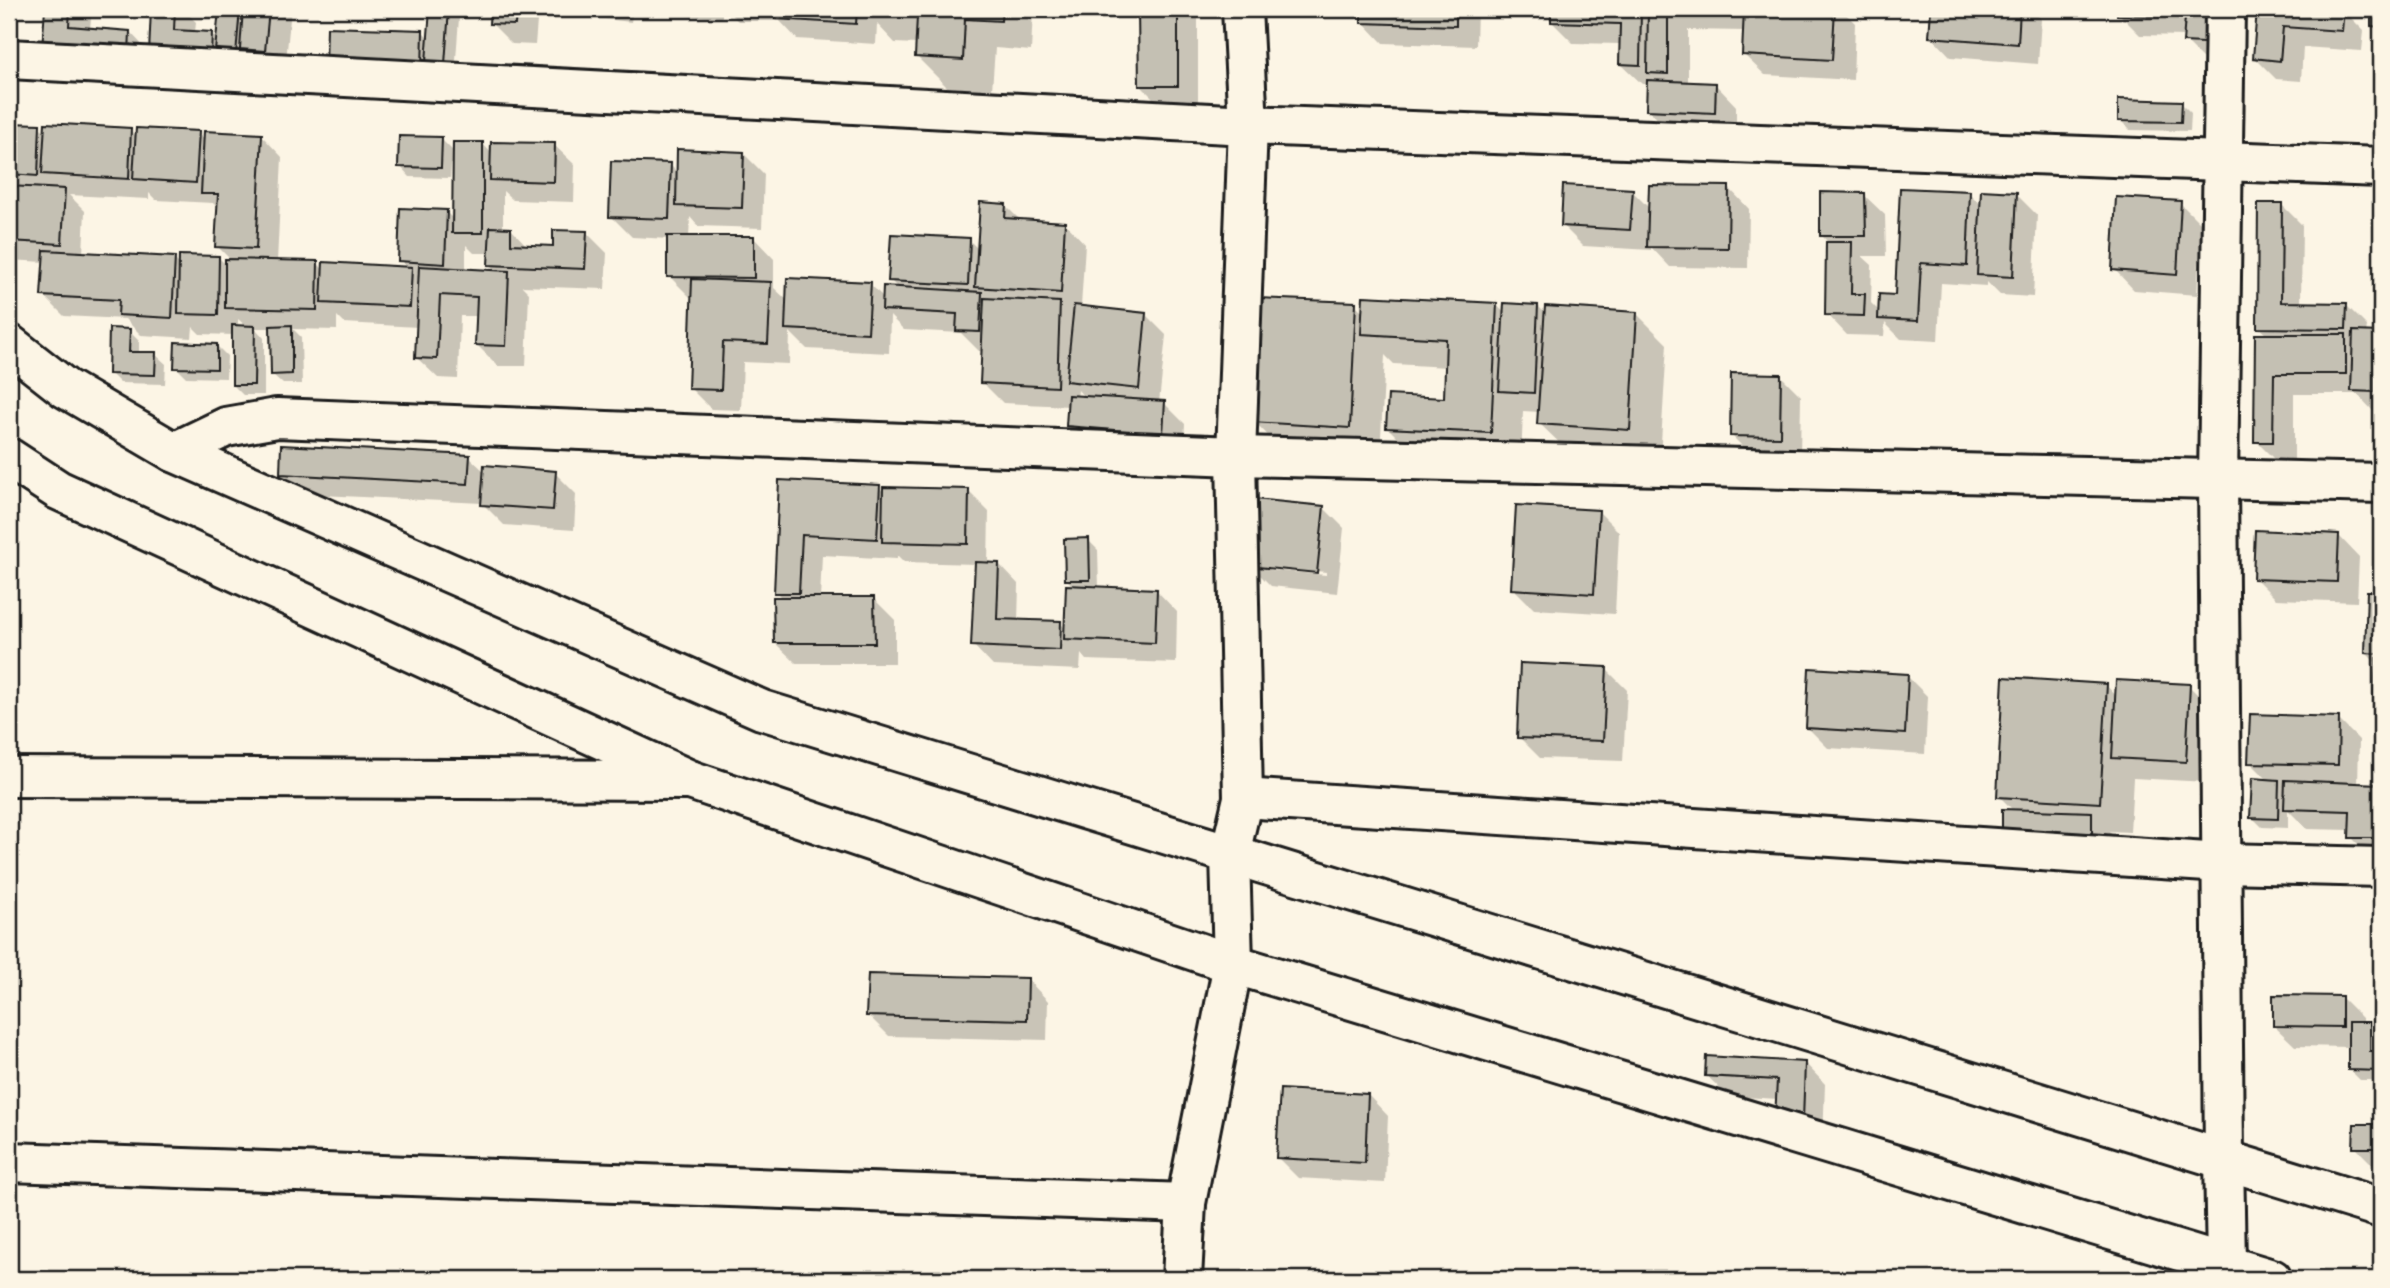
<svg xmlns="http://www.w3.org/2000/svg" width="2390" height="1288" font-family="'Architects Daughter',sans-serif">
<rect width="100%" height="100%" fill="#fcf5e5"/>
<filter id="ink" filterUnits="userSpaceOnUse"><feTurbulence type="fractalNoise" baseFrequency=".0143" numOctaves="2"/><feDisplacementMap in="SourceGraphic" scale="14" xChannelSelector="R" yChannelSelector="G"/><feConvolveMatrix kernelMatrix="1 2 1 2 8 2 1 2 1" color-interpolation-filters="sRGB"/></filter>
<g filter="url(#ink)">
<g fill="#0003" fill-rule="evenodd">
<polygon points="47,9 92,9 90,29 130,32 150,53 44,47"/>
<polygon points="152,9 183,9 196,22 195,33 211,34 218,40 221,9 291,9 285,71 151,53"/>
<polygon points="432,9 538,9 535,45 512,44 491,23 492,17 455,14 459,18 455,73 348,88 423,32 430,39"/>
<polygon points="547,9 633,9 631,22 552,13"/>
<polygon points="643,9 722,9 722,18 649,14"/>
<polygon points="726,9 1110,9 1110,14 1033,10 1031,51 995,48 992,90 947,87 917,57 917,44 895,43 877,24 876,44 797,39 780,21 738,21"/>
<polygon points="1140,9 1198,9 1198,106 1161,106 1140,85"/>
<polygon points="1363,9 1477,9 1476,46 1383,43 1363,22"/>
<polygon points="1553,9 1841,9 1855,23 1853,80 1765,75 1744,55 1745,31 1688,30 1688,84 1716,85 1736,106 1736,133 1668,130 1648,109 1649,84 1642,84 1621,64 1621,44 1573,43 1552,22"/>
<polygon points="1932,9 2031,9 2041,19 2038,64 1951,57 1931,36"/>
<polygon points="2119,9 2216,9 2206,62 2185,41 2185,36 2140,35 2119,14"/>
<polygon points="2259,9 2343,10 2364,31 2362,51 2303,47 2301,81 2276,79 2255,58"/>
<polygon points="2373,9 2381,9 2381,34 2372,25"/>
<polygon points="2181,103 2191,113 2190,131 2130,130 2120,120"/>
<path d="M 9,124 L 39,126 L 46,133 L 130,130 L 137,137 L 198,133 L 206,140 L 262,136 L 282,157 L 277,262 L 317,263 L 324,270 L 408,268 L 400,260 L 446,212 L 454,220 L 454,165 L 451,164 L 450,178 L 410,177 L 400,166 L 441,139 L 454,152 L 483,144 L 492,154 L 554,145 L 575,165 L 574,202 L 513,200 L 503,191 L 503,229 L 511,229 L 528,247 L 554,248 L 586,232 L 607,253 L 605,289 L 522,286 L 529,293 L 526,366 L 498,366 L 477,345 L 478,316 L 460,316 L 458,379 L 438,378 L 417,358 L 418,327 L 344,323 L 337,316 L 337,330 L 293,329 L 301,337 L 302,384 L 283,384 L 272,374 L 272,328 L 255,328 L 264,338 L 264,395 L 243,395 L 233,385 L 234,335 L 200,334 L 193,327 L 192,338 L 141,335 L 125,319 L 64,316 L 43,295 L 45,262 L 9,260 ZM 149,193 L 156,200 L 213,203 L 219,209 L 217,246 L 231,260 L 227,266 L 219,258 L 180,265 L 174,259 L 83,254 L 85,211 L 69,195 L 149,199 ZM 466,245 L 474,253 L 491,253 L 490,265 L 497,272 L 466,270 ZM 238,319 L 247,327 L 238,327 Z"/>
<path d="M 743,153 L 764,174 L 762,228 L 698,226 L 690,217 L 689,238 L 754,238 L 774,259 L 774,288 L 788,301 L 870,284 L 884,298 L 899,289 L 890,280 L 969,240 L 979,250 L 1005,205 L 1020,220 L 1065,223 L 1085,244 L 1081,307 L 1145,314 L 1166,335 L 1159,403 L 1164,403 L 1185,424 L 1183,454 L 1088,447 L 1067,426 L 1069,406 L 1003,403 L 982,382 L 983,351 L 979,351 L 961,333 L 904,330 L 890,316 L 889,353 L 807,349 L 790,332 L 789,364 L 743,362 L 741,410 L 711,409 L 690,388 L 693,297 L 690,297 L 669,276 L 669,239 L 632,237 L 611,216 L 670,165 L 678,173 ZM 1078,390 L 1085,398 L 1077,397 Z"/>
<polygon points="1729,188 1749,209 1748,268 1670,267 1651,247 1651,250 1583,246 1563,226 1632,191 1650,209"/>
<polygon points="1969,193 1982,206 2016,194 2037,215 2033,297 2000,295 1987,282 1987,286 1941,283 1938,341 1901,339 1885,323 1884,336 1847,335 1827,314 1828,242 1821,235 1864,195 1885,215 1886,256 1862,256 1872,265 1871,303 1880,312 1897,297"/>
<polygon points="2180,203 2201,224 2197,295 2134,290 2114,269"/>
<polygon points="2281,204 2302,225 2301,304 2346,305 2367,326 2366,333 2381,334 2381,411 2373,411 2357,394 2294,394 2294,462 2277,462 2256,441 2267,335 2258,327"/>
<polygon points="1355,304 1364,313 1496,304 1505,314 1538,306 1546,314 1637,314 1667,344 1660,459 1570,453 1539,423 1540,412 1523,411 1521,463 1418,458 1388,428 1446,400 1447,367 1394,364 1385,355 1380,457 1284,452 1254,421"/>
<polygon points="129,331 139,341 139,354 155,354 166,364 165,384 120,383 110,373"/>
<polygon points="217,346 227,356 226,378 186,377 176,367"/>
<polygon points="1781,376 1801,396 1800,457 1752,456 1731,435"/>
<polygon points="469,457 485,472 555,473 576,494 574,530 504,525 482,503 302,494 281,474"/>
<polygon points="780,482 879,487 884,493 968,491 989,512 988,564 999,564 1019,585 1018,621 1060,623 1066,629 1074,587 1066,579 1088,540 1098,550 1099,588 1157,591 1177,612 1176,663 1086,660 1081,654 1080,670 993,666 973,645 976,564 904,562 897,555 897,559 822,555 820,599 874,599 895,620 895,663 796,663 775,643 783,599 776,592"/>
<path d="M 1323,507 L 1344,528 L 1337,593 L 1271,586 L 1250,565 ZM 1270,566 L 1326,572 L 1326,575 L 1270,570 Z"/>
<polygon points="1598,511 1619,532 1615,614 1534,609 1513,588"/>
<polygon points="2339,536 2359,557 2357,602 2276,599 2255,578"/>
<polygon points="2368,593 2381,593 2381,721 2375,714 2377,664 2366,653"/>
<polygon points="1606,669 1627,690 1623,761 1540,758 1519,737"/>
<polygon points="1907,676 1928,697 1925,754 1828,748 1807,727"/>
<polygon points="2106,685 2117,697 2189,686 2210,707 2207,782 2133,778 2130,832 2109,831 2112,835 2112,857 2014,811 1999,796"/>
<polygon points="2338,719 2359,740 2358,785 2378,785 2381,789 2381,858 2372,858 2351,837 2351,830 2307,829 2288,810 2288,828 2262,827 2252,817 2269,781 2250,762"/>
<polygon points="1028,980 1048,1001 1047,1040 889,1036 868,1015"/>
<polygon points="2341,997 2362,1018 2362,1024 2369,1024 2379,1034 2381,1080 2360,1080 2350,1070 2350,1047 2295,1046 2274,1026"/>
<polygon points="1805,1063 1825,1084 1823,1141 1778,1099 1728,1096 1707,1076"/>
<polygon points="1368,1095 1388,1116 1385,1183 1298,1178 1278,1158"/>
<polygon points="2355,1126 2381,1126 2381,1168 2376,1168 2355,1147"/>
</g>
<g fill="#c4c0b3" stroke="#1c1c1c" stroke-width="2">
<polygon points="45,9 70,9 69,26 130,31 129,54 42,48"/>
<polygon points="151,9 175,9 174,30 212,32 211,56 149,53"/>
<polygon points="219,9 240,9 236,54 215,51"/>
<polygon points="243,9 269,9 265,51 240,49"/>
<polygon points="430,9 449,9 445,64 426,62"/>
<polygon points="490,9 516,9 515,25 489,24"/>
<polygon points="775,9 857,9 856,24 775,19"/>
<polygon points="863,9 1002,9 1001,21 965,19 963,60 915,57 917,16 863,13"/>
<polygon points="1138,9 1178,9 1178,86 1139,86"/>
<polygon points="1361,9 1456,9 1456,26 1361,23"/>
<polygon points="1551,9 1641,9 1640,65 1619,64 1620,24 1551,22"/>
<polygon points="1648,9 1738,9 1738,11 1668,10 1668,74 1647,73"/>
<polygon points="1744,9 1835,9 1832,60 1742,55"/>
<polygon points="1931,9 2020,9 2018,44 1929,37"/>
<polygon points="2117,9 2205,9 2204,43 2183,42 2185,17 2117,15"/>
<polygon points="2257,9 2344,9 2342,31 2283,27 2280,61 2253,58"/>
<polygon points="2371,9 2381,9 2381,27 2371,26"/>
<polygon points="327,27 423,30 422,71 326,67"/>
<polygon points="1647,80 1716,83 1715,113 1646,110"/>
<polygon points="2118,99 2182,101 2181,122 2118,121"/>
<polygon points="9,123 40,124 38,176 9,174"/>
<polygon points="45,123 131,128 129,179 42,174"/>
<polygon points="136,128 199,131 196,183 133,179"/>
<polygon points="204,131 262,134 256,249 215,247 218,194 201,194"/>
<polygon points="399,136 442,137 441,168 398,167"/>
<polygon points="453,142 483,142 483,233 452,233"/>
<polygon points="491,142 555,143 554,182 490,180"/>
<polygon points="677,149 744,152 742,208 676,206"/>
<polygon points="611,161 671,163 669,219 609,217"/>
<polygon points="1563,185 1633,189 1630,230 1561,226"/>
<polygon points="1649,185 1729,186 1728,248 1647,247"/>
<polygon points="9,186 65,189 62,244 9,241"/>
<polygon points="1900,188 1970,191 1967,266 1921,263 1918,321 1878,319 1879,294 1895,295"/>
<polygon points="1981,190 2017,192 2013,277 1977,275"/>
<polygon points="1820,192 1865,193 1866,236 1820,236"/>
<polygon points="2116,197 2181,201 2177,275 2112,270"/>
<polygon points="980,202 1006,204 1005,218 1065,222 1061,293 975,287"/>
<polygon points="2258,203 2282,203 2281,302 2347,303 2346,329 2257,328"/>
<polygon points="400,208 447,210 445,264 398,261"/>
<polygon points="490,227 511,228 511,244 553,246 553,230 587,231 585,269 488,265"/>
<polygon points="891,234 970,238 968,285 888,281"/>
<polygon points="667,236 754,236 754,278 667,277"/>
<polygon points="1826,242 1852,242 1851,294 1865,294 1864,316 1825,315"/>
<polygon points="44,250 175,257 172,318 118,315 119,300 41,296"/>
<polygon points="179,255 219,256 218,315 178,314"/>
<polygon points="225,259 318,261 317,310 225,308"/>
<polygon points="323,262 412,267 410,307 321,303"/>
<polygon points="419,266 509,271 506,346 475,345 477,297 440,295 437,359 415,358"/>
<polygon points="787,278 871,282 868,333 785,329"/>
<polygon points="692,279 771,282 768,344 723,342 721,390 688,389"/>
<polygon points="883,286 982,292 980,332 956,331 957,314 882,310"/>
<polygon points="1363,296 1497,303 1491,433 1386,428 1388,395 1444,398 1446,339 1361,334"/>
<polygon points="984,298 1060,302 1057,387 980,383"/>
<polygon points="1258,298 1356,302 1350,428 1252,422"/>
<polygon points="1504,303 1538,305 1534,393 1499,391"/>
<polygon points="1074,305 1146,313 1139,389 1066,381"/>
<polygon points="1545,306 1637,312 1630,430 1537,424"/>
<polygon points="232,325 255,326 254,385 232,385"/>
<polygon points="292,325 292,374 271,375 270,326"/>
<polygon points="109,328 130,329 129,352 156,352 155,375 108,374"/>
<polygon points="2353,331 2381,332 2381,362 2375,361 2375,392 2351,391"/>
<polygon points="2255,334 2346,334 2346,374 2274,374 2273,442 2254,442"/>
<polygon points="175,342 217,344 217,369 174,368"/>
<polygon points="1731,373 1781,374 1780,437 1730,436"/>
<polygon points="1068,395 1165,401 1163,434 1066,426"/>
<polygon points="281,445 470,455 468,484 280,474"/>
<polygon points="484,465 556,471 553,510 481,505"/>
<polygon points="779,480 880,485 877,539 802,535 799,593 774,593"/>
<polygon points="883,487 969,489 968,544 882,542"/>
<polygon points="1254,499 1324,506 1317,573 1248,566"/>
<polygon points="1516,505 1599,510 1594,594 1511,589"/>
<polygon points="2255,530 2339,534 2337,582 2253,579"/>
<polygon points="1089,538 1090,580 1065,580 1064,539"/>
<polygon points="975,562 999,563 997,619 1061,621 1060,650 971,646"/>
<polygon points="1066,585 1157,589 1155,643 1064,639"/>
<polygon points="2367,591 2381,591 2381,654 2365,653"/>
<polygon points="773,597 874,597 875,643 774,643"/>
<polygon points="2376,658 2381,659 2381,715 2373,715"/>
<polygon points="1520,663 1607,667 1603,741 1517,738"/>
<polygon points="1809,668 1908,674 1905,734 1806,728"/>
<polygon points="2003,677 2107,684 2100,803 1997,797"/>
<polygon points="2116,680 2190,684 2186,762 2112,758"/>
<polygon points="2250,714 2339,717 2338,765 2248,763"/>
<polygon points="2252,778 2279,780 2278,819 2250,818"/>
<polygon points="2285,780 2379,784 2377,838 2349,838 2350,811 2284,809"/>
<polygon points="2002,809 2092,812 2092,837 2002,834"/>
<polygon points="868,974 1028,978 1027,1020 866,1016"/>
<polygon points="2273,995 2342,996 2342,1027 2273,1026"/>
<polygon points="2348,1022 2370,1022 2370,1051 2381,1051 2381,1071 2348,1070"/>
<polygon points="1706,1056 1805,1062 1803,1121 1775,1119 1777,1080 1705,1076"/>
<polygon points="1280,1089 1368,1094 1365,1163 1276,1158"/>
<polygon points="2354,1124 2381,1124 2381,1148 2353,1148"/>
</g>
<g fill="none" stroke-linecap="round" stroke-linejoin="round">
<defs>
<g id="minor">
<polyline points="2225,9 2218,479 2224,1158 2226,1264 2228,1279"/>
<polyline points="9,59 1248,125 2381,167"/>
<polyline points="174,452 226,427 277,418 1236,456 2381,483"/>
<polyline points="9,777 690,780"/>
<polyline points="1243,798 2222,863 2381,867"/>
<polyline points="9,1162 1186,1203"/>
<polyline points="1182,1279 1186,1203 1233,964 1230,854 1243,798 1236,456 1248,125 1242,9"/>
</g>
<g id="major">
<polyline points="9,344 65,388 174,452 762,710 2381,1208"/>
<polyline points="9,458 58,490 690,780 1233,964 2272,1279"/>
</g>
</defs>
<use href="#minor" stroke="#1c1c1c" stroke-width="44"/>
<use href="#major" stroke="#1c1c1c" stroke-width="44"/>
<use href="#minor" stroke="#fcf5e5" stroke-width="38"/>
<use href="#major" stroke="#fcf5e5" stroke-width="38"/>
</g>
</g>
<rect width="2390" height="1288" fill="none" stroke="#fcf5e5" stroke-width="35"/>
<rect x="18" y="18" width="2355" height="1253" fill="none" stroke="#1c1c1c" stroke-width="2.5" filter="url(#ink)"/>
</svg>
